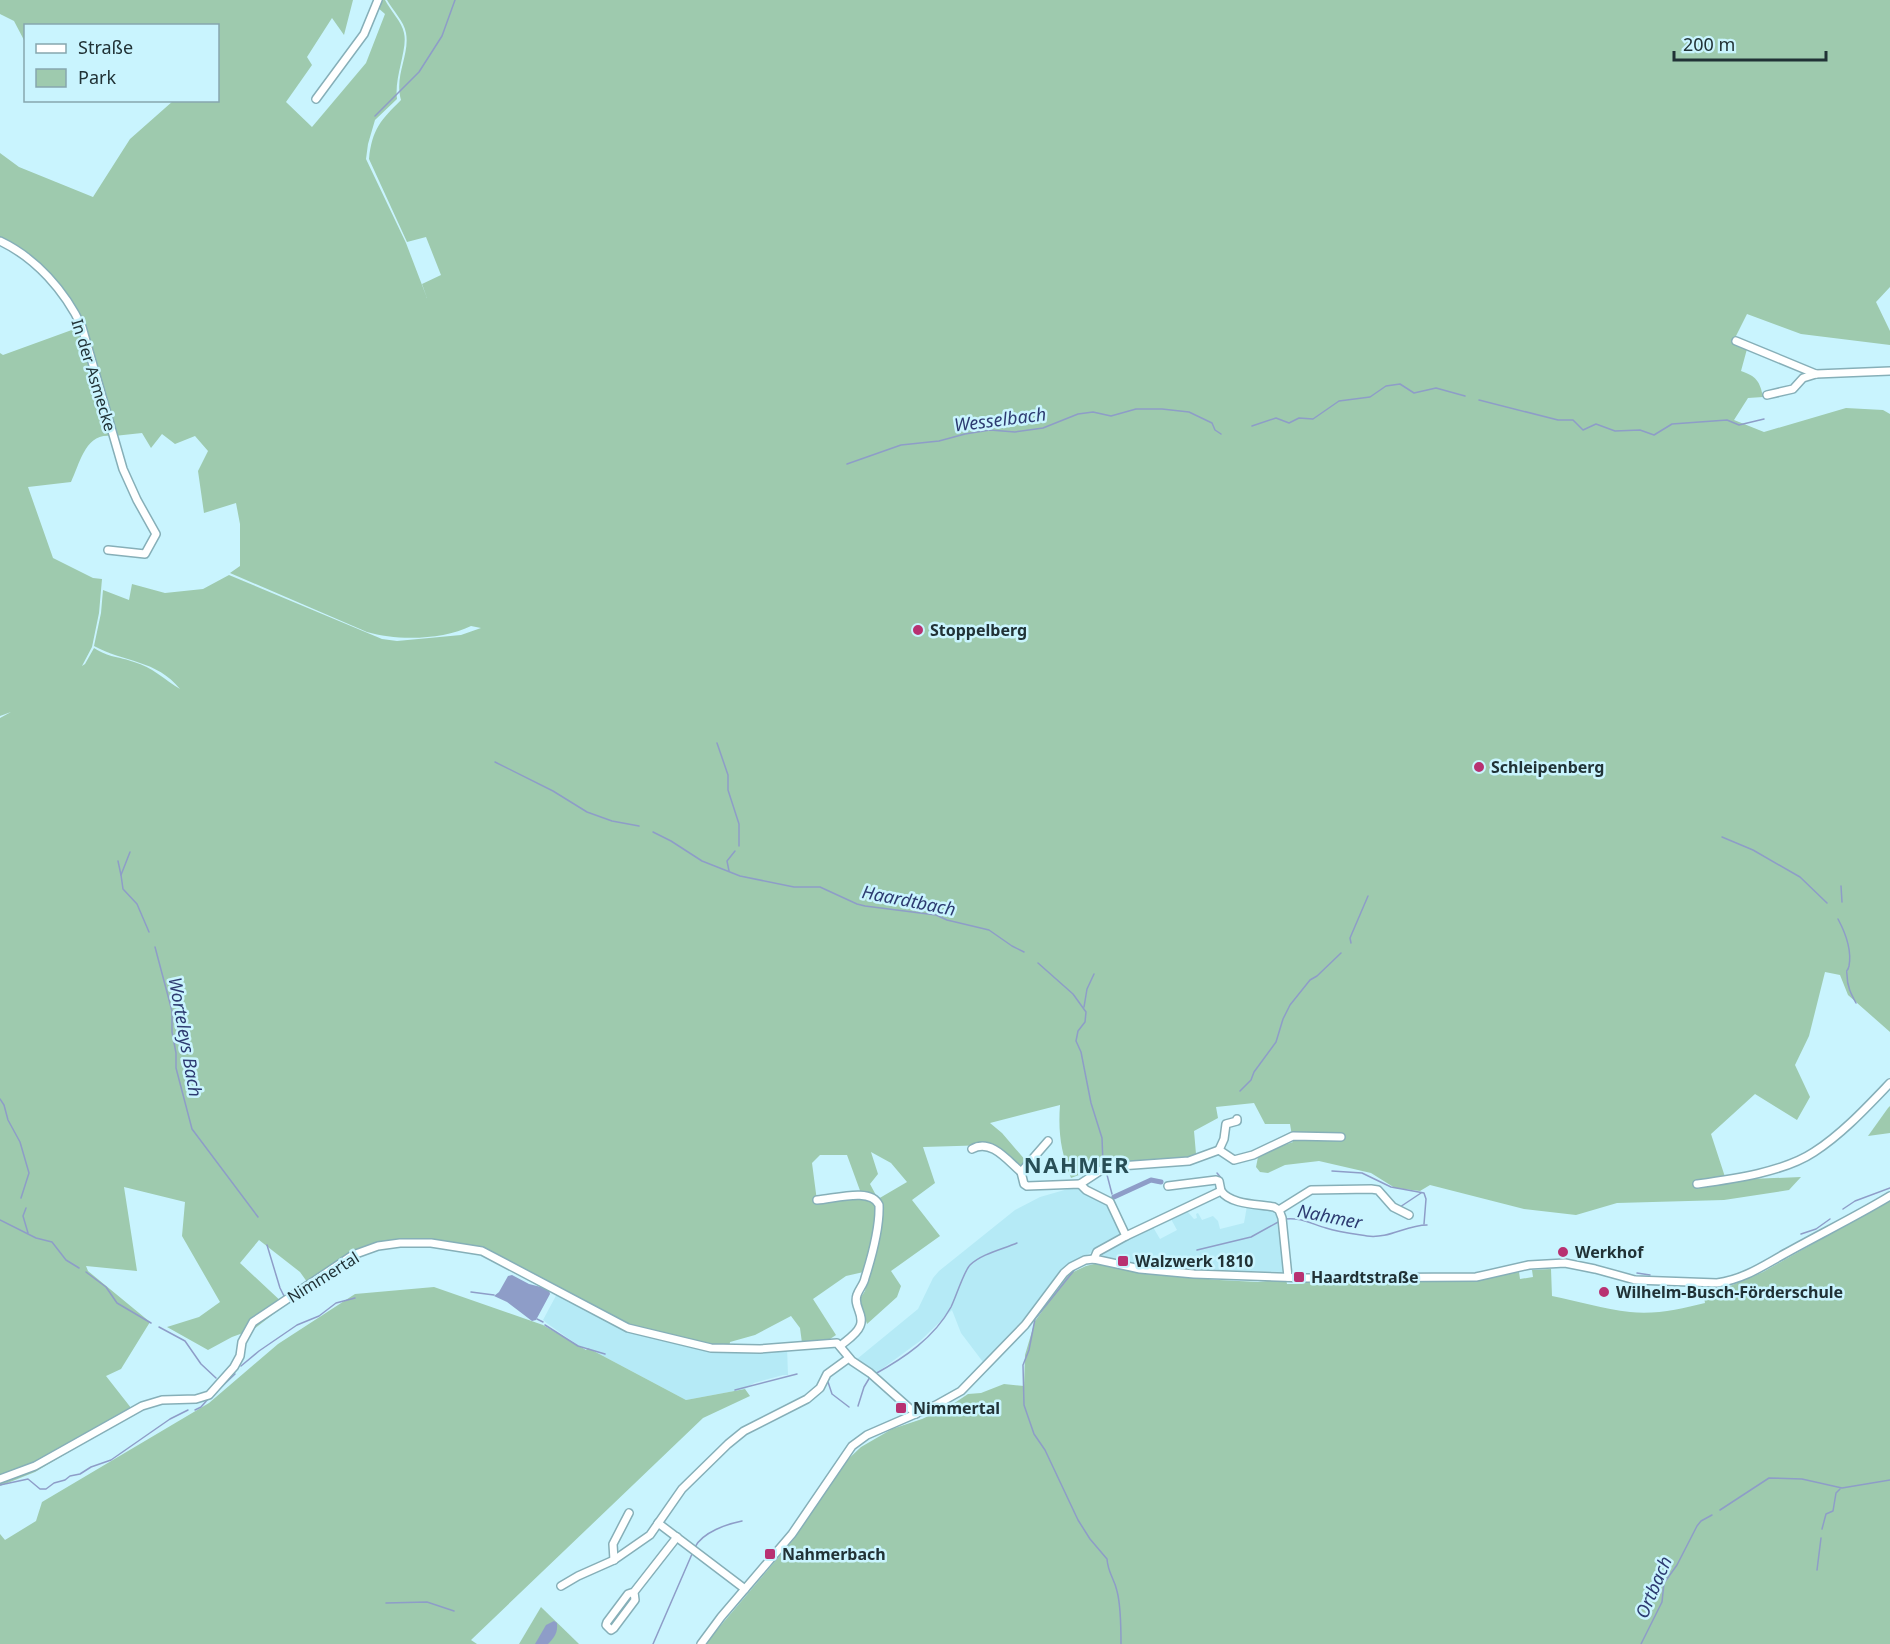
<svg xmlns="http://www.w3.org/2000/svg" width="1890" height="1644" font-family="'Noto Sans',sans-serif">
<rect width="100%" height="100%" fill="#c9f4fe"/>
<g fill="#b5eaf6">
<polygon points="1075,1187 1106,1201 1122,1236 1064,1267 1032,1310 983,1362 961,1333 952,1310 920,1341 875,1374 857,1359 918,1309 933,1278 939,1271 1015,1210 1040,1197"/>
<polygon points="1247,1206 1273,1211 1278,1218 1284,1267 1282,1272 1194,1269 1133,1263 1102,1256 1103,1253 1111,1248 1153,1227 1160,1239 1177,1230 1171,1219 1187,1211 1194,1219 1197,1218 1196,1214 1198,1213 1202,1220 1213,1216 1218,1221 1220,1229 1244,1223"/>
<polygon points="559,1290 698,1344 787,1347 788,1375 783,1375 754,1383 745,1389 686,1400 588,1348 579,1346 548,1324 543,1320"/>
</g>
<g fill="#9ecaae" fill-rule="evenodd">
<path d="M 0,0 L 353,0 L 344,35 L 332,18 L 307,57 L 312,65 L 286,102 L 312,127 L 366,63 L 385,14 L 377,7 L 380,0 L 385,0 C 390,10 402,22 404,33 C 408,49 394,77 397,99 L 375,120 L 368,144 L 366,159 L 406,243 L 427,298 L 422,284 L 441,275 L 426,237 L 407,242 L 369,159 C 372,129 381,120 401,100 C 394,75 410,55 406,33 C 404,21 393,11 387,0 L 1890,0 L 1890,287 L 1876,302 L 1890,331 L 1890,345 L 1801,334 L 1747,314 L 1733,342 L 1747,349 L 1741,371 C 1756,376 1760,381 1763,397 L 1748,398 L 1734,420 L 1764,432 L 1846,408 L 1883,410 L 1890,414 L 1890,1032 L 1848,995 L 1840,975 L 1825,972 L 1809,1036 L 1795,1065 L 1810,1097 L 1797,1120 L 1755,1094 L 1711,1134 L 1726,1180 L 1801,1177 L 1789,1190 L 1724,1200 L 1617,1203 L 1576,1215 L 1524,1209 L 1430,1185 L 1420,1191 L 1395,1188 L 1371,1173 L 1319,1161 L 1285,1165 L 1268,1173 L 1260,1172 L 1256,1167 L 1258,1157 L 1273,1149 L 1293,1142 L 1290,1124 L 1265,1124 L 1254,1103 L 1216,1107 L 1218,1118 L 1194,1131 L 1196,1154 L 1187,1160 L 1105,1165 L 1071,1178 C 1061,1152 1058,1133 1060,1105 L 990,1123 L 1002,1133 L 1026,1161 L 1020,1168 L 1007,1155 L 990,1145 L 923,1147 L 935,1183 L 912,1200 L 940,1236 L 891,1271 L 901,1286 L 897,1297 L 867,1324 L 859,1300 L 865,1291 L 868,1271 L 846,1276 L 813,1299 L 836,1335 L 824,1343 L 802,1343 L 800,1328 L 791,1316 L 755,1335 L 730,1342 L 729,1348 L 717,1349 L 628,1328 L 505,1258 L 473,1247 L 431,1241 L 400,1242 L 378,1246 L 360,1251 L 341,1262 L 310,1286 L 300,1272 L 259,1240 L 240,1263 L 285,1305 L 254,1329 L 232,1337 L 208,1350 L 167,1327 L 199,1317 L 220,1302 L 182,1236 L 185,1202 L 124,1187 L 137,1271 L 86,1266 L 88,1271 L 150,1322 L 121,1369 L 106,1376 L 135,1413 L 35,1472 L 0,1486 L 0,718 L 11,712 L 0,716 L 0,353 L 3,355 L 80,327 L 111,436 C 85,433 80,464 71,482 L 28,487 L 53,558 L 93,578 L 102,579 L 99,613 L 92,647 L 82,666 L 85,664 L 94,648 C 110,658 117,656 134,662 C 152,667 165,680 180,689 C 157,660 123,662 94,646 L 101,613 L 103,590 L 129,600 L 132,584 L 165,593 L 203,589 L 229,575 L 382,639 L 397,641 L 461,635 L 481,628 L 471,626 C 443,640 397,641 367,632 L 230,573 L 240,566 L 240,524 L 236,503 L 204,513 L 198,471 L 208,451 L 195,436 L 175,444 L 162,434 L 151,448 L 142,433 L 114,436 C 95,358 81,275 0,239 L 0,153 L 19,167 L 93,197 L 130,139 L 173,101 L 218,100 L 218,26 L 26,26 L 25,42 L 14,21 L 0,14 ZM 871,1152 L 891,1163 L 907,1182 L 878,1199 L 870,1184 L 878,1174 ZM 820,1155 L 847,1155 L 862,1196 L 817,1201 L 812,1163 Z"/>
<polygon points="1890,1106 1890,1133 1868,1136 1888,1108"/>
<path d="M 1890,1200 L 1890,1644 L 705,1644 L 794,1539 L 842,1465 L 861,1447 L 892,1429 L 922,1419 L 950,1406 L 968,1394 L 981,1393 L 1004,1384 L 1024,1386 L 1025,1355 L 1035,1321 L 1069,1274 L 1086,1266 L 1098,1263 L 1142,1273 L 1219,1280 L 1258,1282 L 1286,1279 L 1287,1284 L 1300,1284 L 1306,1280 L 1478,1280 L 1519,1272 L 1520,1279 L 1533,1277 L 1532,1270 L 1551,1269 L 1552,1296 C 1577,1301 1604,1309 1630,1312 C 1655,1315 1681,1309 1705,1303 L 1704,1297 L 1715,1298 L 1716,1289 L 1730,1286 L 1763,1272 Z"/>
<polygon points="434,1287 543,1325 586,1350 588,1348 686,1400 745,1389 750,1396 703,1418 471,1640 477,1644 0,1644 0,1534 5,1540 36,1521 42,1502 209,1403 278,1344 355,1294"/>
<polygon points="541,1607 579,1644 519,1644"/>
</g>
<g fill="#8e9dc8">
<polygon points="512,1275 529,1284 549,1289 550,1294 536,1320 532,1321 507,1302 494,1296 499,1292 508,1276"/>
<path d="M 554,1621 L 557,1623 C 558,1633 554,1638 548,1644 L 535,1644 L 546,1625 Z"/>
</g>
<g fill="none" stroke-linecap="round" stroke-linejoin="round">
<g stroke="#8e9dc8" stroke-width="1.5">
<polyline points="375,116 419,72 442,36 455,0"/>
<polyline points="1479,400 1558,420 1573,420 1583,430 1596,424 1615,431 1640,430 1654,435 1672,424 1727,420 1739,425 1764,419"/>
<polyline points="1252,426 1276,418 1289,423 1299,418 1313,419 1339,401 1370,397 1386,386 1400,384 1414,393 1436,388 1465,396"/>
<polyline points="847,464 901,445 939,441 965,434 990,430 1015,432 1043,428 1078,414 1093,412 1111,416 1136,409 1162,409 1189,412 1212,423 1215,430 1221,434"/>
<polyline points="717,743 728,775 728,790 739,824 739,846"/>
<polyline points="495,762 553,791 587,812 612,821 639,826"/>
<polyline points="653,832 671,841 702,861 740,876 794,887 820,887 857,904 865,906 936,915 947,920 989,930 1012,946 1024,952"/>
<polyline points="1722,837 1753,850 1800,877 1827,903"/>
<polyline points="130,852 121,875 123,889 137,904 149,932"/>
<polyline points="118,861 121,875"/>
<polyline points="729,871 727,861 735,851"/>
<polyline points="1841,886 1842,902"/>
<path d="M 1838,919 C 1845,932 1852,950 1849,966 C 1847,974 1846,967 1847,975 C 1847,986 1851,994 1856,1003"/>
<polyline points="1351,943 1350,938 1368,896"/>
<polyline points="155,947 172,1011 172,1032 176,1053 176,1068 192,1129 258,1217"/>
<polyline points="1038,963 1073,994 1086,1012 1085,1022 1078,1031 1076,1041 1081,1052 1091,1103 1102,1138 1103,1164"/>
<polyline points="1084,1007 1087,989 1094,974"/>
<polyline points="1240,1091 1251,1080 1254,1072 1276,1042 1283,1019 1290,1005 1310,980 1317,976 1341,953"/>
<polyline points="0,1099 4,1105 8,1120 20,1142 29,1173 21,1198"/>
<polyline points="1106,1171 1112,1194"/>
<polyline points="1332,1171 1362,1173 1391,1187 1424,1193 1426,1199 1424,1224"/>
<polyline points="1217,1173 1222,1179"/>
<polyline points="1400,1207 1421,1193"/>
<polyline points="26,1208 23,1216 28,1233"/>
<polyline points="1843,1209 1855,1201 1890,1188"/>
<path d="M 1285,1219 C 1300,1217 1312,1224 1326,1228 C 1338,1232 1354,1234 1367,1236 C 1389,1239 1406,1225 1427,1225"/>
<polyline points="0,1220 36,1238 52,1242 66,1260 79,1268"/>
<polyline points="1801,1234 1816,1229 1830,1219"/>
<polyline points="267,1245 280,1288 284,1296"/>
<polyline points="1197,1250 1251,1237 1280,1221"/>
<path d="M 1076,1268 L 1035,1319 L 1029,1350 L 1023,1365 L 1024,1405 L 1034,1434 L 1045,1450 L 1078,1520 L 1090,1539 L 1107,1559 C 1108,1573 1114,1578 1117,1591 C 1121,1606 1121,1627 1121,1644"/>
<polyline points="86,1272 106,1287 117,1303 151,1323"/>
<polyline points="1637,1273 1650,1275"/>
<polyline points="471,1292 494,1295"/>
<polyline points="537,1319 543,1322"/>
<polyline points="545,1325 578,1346 605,1354"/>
<polyline points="159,1327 185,1341 201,1364 216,1378"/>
<polyline points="241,1366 259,1351 297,1325 319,1316 336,1303 355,1298"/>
<path d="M 875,1374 C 904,1358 934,1338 951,1307 C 956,1297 964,1271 970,1265 C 981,1254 1003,1249 1017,1243"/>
<polyline points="828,1382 832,1394 849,1407"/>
<polyline points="735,1390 797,1374"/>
<polyline points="214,1394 235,1374"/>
<polyline points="858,1406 864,1387 870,1377"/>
<polyline points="195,1410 201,1407 208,1399"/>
<polyline points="0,1485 28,1479 40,1489 46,1489 54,1483 65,1480 70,1476 80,1474 91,1467 111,1460 170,1419 188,1410"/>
<polyline points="1720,1510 1769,1478 1802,1479 1842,1488 1890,1480"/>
<polyline points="1822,1529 1826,1514 1833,1511 1836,1493 1840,1489"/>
<path d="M 695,1547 C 703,1532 727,1524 742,1521"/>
<polyline points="1817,1570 1821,1538"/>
<polyline points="386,1603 427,1602 454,1611"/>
<polyline points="653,1644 692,1554"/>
<polyline points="1641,1644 1662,1602 1664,1583 1677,1565 1697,1526 1701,1521 1712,1515"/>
</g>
<polyline stroke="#8e9dc8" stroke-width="5" points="1114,1197 1151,1180 1161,1182"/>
<defs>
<g id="minor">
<polyline points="316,99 364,34 378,0"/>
<path d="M 0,241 C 36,258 65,291 82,327 L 123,469 L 137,500 L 156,534 L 145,554 L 108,550"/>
<polyline points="1736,341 1816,374"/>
<polyline points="1767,395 1793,389 1803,378 1816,374 1890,371"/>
<polyline points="1048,1141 1021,1172 1024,1184 1027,1186 1080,1184 1086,1190 1110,1202 1126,1236"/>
<path d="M 972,1149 C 991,1138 1008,1161 1021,1172"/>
<polyline points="1219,1150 1224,1139 1226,1124 1237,1121 1237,1119"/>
<polyline points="1080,1184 1106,1167 1189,1161 1219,1150 1234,1160 1253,1155 1293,1136 1341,1137"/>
<path d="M 1697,1184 C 1733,1179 1784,1172 1814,1152 C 1842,1134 1867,1107 1890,1083"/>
<polyline points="1168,1186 1216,1180 1219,1181 1221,1191"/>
<path d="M 817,1200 C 834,1199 871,1187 879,1205 C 880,1228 872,1256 865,1278 C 864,1284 859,1289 857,1295 C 853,1306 865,1315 860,1326 C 857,1334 847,1340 840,1346"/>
<polyline points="1279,1210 1311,1190 1371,1189 1378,1190 1393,1207 1409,1215"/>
<path d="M 1094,1259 L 1097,1252 L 1126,1236 L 1221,1191 C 1231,1205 1258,1204 1274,1207 L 1279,1210 L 1282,1218 L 1288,1277"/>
<polyline points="0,1479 35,1466 142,1406 162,1400 196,1399 209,1395 234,1367 240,1356 242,1342 253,1322 353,1255 378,1246 400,1243 431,1243 482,1251 628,1328 711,1348 760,1349 837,1343 852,1361 870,1373 916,1414"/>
<polyline points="658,1523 745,1589"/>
<polyline points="614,1560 613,1544 629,1513"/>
<polyline points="561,1586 578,1576 614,1560 650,1535 682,1489 728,1444 744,1431 807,1399 820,1388 827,1374 849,1358"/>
<polyline points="634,1592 635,1600 614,1628 611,1630 606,1625 607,1622 628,1594 634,1592 677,1537"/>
<path d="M 701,1644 L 721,1617 L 792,1534 L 852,1446 L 867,1435 L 936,1405 L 961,1391 L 1025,1325 L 1064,1273 L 1071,1267 L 1085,1260 L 1094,1259 L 1140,1269 L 1194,1274 L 1307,1278 L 1476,1277 L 1529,1265 L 1565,1263 L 1595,1269 L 1635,1280 L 1717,1283 C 1745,1279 1764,1265 1788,1252 C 1822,1233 1857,1216 1890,1196"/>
</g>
</defs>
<use href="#minor" stroke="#86afb8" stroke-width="10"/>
<use href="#minor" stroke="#fff" stroke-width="7"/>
</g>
<g fill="#b83171" stroke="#c9f4fe" stroke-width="2">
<circle cx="918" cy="630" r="6"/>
<circle cx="1479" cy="767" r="6"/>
<circle cx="1563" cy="1252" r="6"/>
<rect x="1117" y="1255" width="12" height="12" rx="3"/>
<rect x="1293" y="1271" width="12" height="12" rx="3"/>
<circle cx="1604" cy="1292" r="6"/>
<rect x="895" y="1402" width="12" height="12" rx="3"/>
<rect x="764" y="1548" width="12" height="12" rx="3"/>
</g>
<g text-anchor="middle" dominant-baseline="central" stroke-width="5" stroke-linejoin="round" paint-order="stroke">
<g font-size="16" fill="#213236" stroke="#c9f4fe">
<text transform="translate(94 375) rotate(73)">In der Asmecke</text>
<text transform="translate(323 1277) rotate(-32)">Nimmertal</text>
</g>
<g font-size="16" font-weight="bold" fill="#213236" stroke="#c9f4fe" text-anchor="start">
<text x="930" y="630">Stoppelberg</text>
<text x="1491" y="767">Schleipenberg</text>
<text x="1575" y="1252">Werkhof</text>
<text x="1135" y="1261">Walzwerk 1810</text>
<text x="1311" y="1277">Haardtstraße</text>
<text x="1616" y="1292">Wilhelm-Busch-Förderschule</text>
<text x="913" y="1408">Nimmertal</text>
<text x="782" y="1554">Nahmerbach</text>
</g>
<g font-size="18" font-style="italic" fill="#2d3b71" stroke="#c9f4fe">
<text transform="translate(1000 419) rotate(-7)">Wesselbach</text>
<text transform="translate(909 900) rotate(11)">Haardtbach</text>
<text transform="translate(186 1037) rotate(80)">Worteleys Bach</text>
<text transform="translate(1330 1216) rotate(11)">Nahmer</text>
<text transform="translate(1653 1587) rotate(-67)">Ortbach</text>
</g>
<g font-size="22" font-weight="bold" letter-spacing="1.5" fill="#284e56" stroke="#c9f4fe">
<text x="1077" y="1164">NAHMER</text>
</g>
</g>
<rect x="24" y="24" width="195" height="78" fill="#c9f4fe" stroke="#86a6ae" stroke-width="1.5"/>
<rect x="36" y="44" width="30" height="9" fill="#ffffff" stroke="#86a6ae" stroke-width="1.5"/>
<text x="78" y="54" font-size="18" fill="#213236">Straße</text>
<rect x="36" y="69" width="30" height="18" fill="#9ecaae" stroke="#86a6ae" stroke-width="1.5"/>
<text x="78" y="84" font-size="18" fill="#213236">Park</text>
<path d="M1674 51v9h152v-9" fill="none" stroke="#213236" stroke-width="3"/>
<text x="1683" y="51" font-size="18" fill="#213236" stroke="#c9f4fe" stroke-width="4.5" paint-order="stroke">200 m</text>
</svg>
